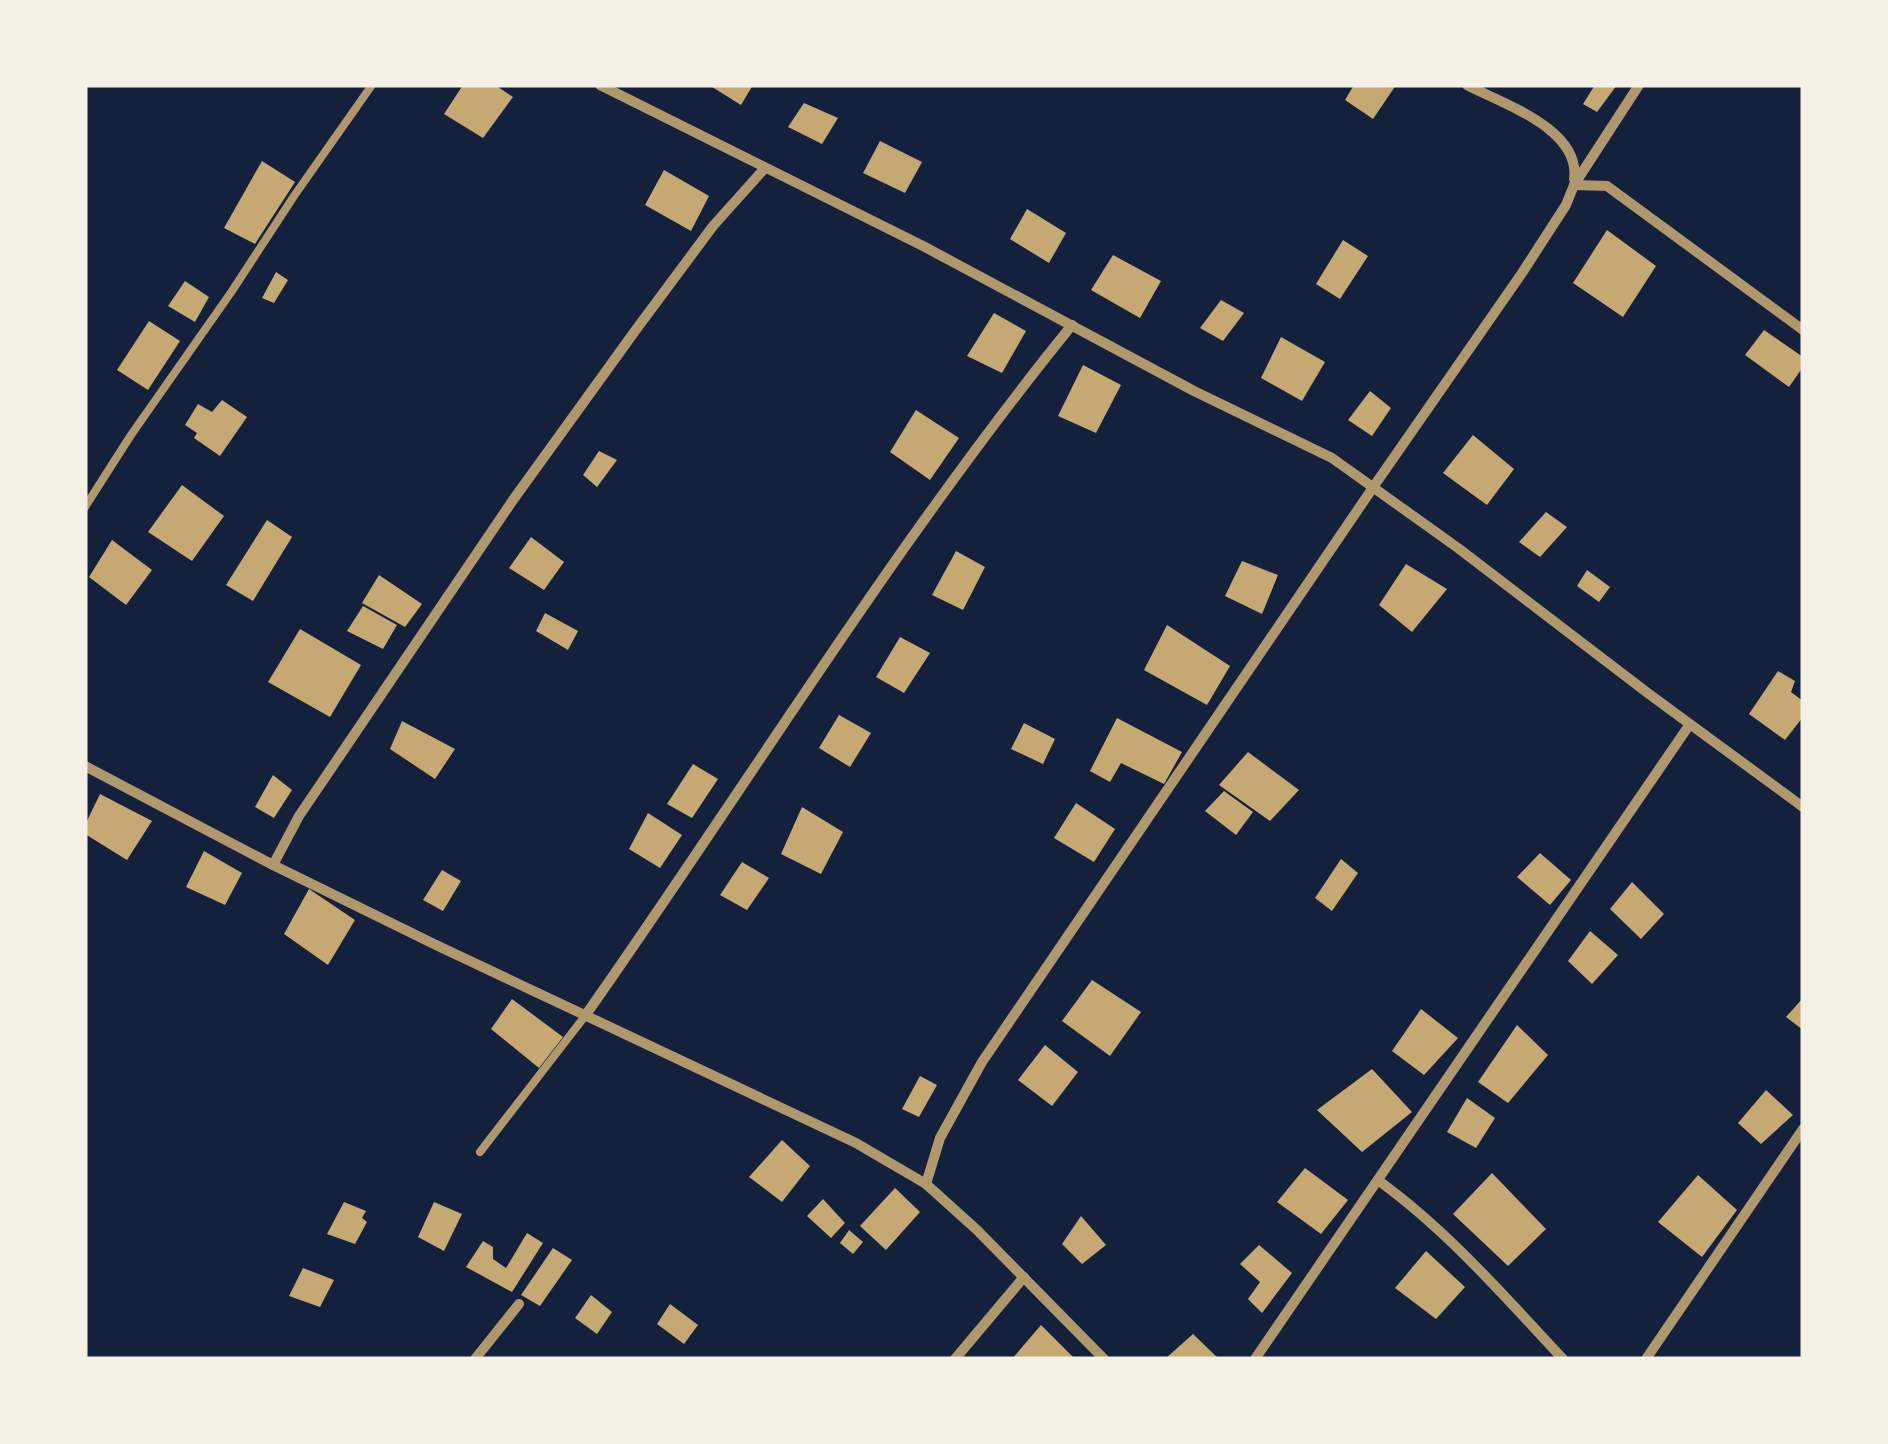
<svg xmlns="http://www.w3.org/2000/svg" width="1888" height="1444" font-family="Roboto,sans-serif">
<rect width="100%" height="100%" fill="#14213d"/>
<g fill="#c6a872">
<polygon points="463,85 495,85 513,97 483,138 444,114"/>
<polygon points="709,85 753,85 741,105"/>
<polygon points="1354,85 1396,85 1373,119 1345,100"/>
<polygon points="1595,85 1617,85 1597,112 1583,104"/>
<polygon points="804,103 838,118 822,144 788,127"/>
<polygon points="880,141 922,162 905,193 863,173"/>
<polygon points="262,161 295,182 255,244 224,228"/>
<polygon points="664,170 709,196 691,231 645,205"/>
<polygon points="1027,209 1066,233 1049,263 1010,239"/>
<polygon points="1607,230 1656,266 1623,317 1573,283"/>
<polygon points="1343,240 1368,256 1340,299 1316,284"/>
<polygon points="1113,255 1161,281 1140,318 1091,290"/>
<polygon points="276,272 288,280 274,303 262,298"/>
<polygon points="185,281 209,297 195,322 168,306"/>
<polygon points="1221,300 1244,313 1223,341 1200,328"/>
<polygon points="994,313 1026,331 1002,373 967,356"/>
<polygon points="149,321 180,341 148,390 117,370"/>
<polygon points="1764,330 1803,357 1803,367 1789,387 1745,355"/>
<polygon points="1281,337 1325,362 1302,401 1261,378"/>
<polygon points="1083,365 1121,385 1096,433 1058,416"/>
<polygon points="1370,391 1391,408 1372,436 1348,420"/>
<polygon points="222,400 247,417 220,456 194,438 197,433 185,425 198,404 212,412"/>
<polygon points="916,410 959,438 930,480 890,452"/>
<polygon points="1473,435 1514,469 1487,505 1443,473"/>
<polygon points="599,451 617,460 597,487 583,475"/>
<polygon points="182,485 224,516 192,561 148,532"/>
<polygon points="1546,512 1567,527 1540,557 1519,542"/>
<polygon points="267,520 292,537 253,601 226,585"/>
<polygon points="531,537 564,562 544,590 509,568"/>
<polygon points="112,540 152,570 126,605 89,577"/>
<polygon points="956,551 985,567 963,610 932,595"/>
<polygon points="1242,561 1278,575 1262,614 1225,596"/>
<polygon points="1406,564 1447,589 1412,632 1379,605"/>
<polygon points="1587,570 1610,587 1599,602 1577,586"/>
<polygon points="379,575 422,604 405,627 362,603"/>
<polygon points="363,606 397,625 383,649 347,631"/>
<polygon points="545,613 578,631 568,650 536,631"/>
<polygon points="1167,625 1230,666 1207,705 1144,670"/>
<polygon points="300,629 361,665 330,717 268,682"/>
<polygon points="900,637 930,653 904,693 876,677"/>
<polygon points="1778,671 1795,681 1791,692 1803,701 1803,717 1785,740 1749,714"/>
<polygon points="839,715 871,733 850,767 819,748"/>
<polygon points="1117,718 1182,752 1164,784 1121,763 1110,782 1090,771"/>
<polygon points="402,721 455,749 435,779 390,749"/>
<polygon points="1024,723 1055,739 1043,764 1011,749"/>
<polygon points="1248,752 1299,790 1270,821 1219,785"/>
<polygon points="693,764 718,779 692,818 667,804"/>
<polygon points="273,775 292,790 274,818 255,807"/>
<polygon points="1224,791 1253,812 1236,835 1205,811"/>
<polygon points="100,794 152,821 127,860 85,834 85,825"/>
<polygon points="1076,803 1115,829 1094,862 1054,838"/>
<polygon points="802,807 843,832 821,874 781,854"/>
<polygon points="648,813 682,835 660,868 629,849"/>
<polygon points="204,851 242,873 225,905 186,887"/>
<polygon points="1540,853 1571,880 1550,905 1517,877"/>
<polygon points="1341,859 1358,873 1332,911 1315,898"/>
<polygon points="742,862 769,878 747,910 720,895"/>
<polygon points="442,870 461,881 443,911 423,900"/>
<polygon points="1632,882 1664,914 1641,939 1610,909"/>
<polygon points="309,889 355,920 328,965 284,934"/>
<polygon points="1590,931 1618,955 1592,984 1568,961"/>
<polygon points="1092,980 1141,1012 1110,1056 1062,1021"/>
<polygon points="1803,998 1803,1030 1786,1017"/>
<polygon points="512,999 563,1037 539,1068 491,1029"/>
<polygon points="1421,1009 1458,1038 1424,1075 1392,1051"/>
<polygon points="1517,1025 1548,1055 1508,1103 1478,1082"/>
<polygon points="1045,1045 1078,1072 1052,1106 1018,1080"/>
<polygon points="1372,1069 1412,1112 1362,1152 1317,1110"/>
<polygon points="920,1076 937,1085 919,1117 902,1109"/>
<polygon points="1766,1090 1793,1115 1761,1144 1738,1123"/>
<polygon points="1467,1098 1495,1118 1476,1148 1447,1132"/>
<polygon points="782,1140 810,1166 782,1202 749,1177"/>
<polygon points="1305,1168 1348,1200 1321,1234 1277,1202"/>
<polygon points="1492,1173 1546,1229 1508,1266 1453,1214"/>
<polygon points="1698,1175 1737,1210 1702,1257 1658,1222"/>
<polygon points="895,1188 920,1212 886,1250 860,1226"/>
<polygon points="823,1199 845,1223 831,1238 807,1216"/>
<polygon points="344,1202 366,1211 362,1218 367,1222 355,1244 327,1234"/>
<polygon points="434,1202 462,1214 444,1251 418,1237"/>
<polygon points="1081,1216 1106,1245 1082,1264 1062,1244"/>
<polygon points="849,1230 863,1242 853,1254 840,1243"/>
<polygon points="527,1233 543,1243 512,1292 466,1267 483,1241 493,1247 493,1259 506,1268"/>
<polygon points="1259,1245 1292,1273 1262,1313 1248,1299 1260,1282 1240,1264"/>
<polygon points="553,1248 572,1260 540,1306 521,1295"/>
<polygon points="1426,1251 1465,1287 1436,1319 1395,1288"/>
<polygon points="303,1268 334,1280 320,1307 289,1296"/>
<polygon points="591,1295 612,1312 597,1334 575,1318"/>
<polygon points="670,1304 698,1325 684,1344 657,1324"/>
<polygon points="1041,1325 1075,1359 1012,1359"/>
<polygon points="1193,1334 1219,1359 1165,1359"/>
</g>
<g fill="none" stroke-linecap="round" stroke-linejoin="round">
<g stroke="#b1986c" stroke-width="8">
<polyline points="85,507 131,435 232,291 294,196 372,85"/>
<polyline points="480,1152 585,1016"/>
</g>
<g stroke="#b1986c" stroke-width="10">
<polyline points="600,85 923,246 1194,391 1332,458 1458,548 1649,694 1803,807"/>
<path d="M 1467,85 C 1503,104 1581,129 1574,179"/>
<polyline points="1574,185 1607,186 1803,330"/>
<polyline points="85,766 273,865 436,945 856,1143 926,1184 977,1230 1104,1359"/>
<polyline points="273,865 299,816 513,500 635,331 713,226 765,168"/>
<path d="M 585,1016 C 747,786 894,544 1072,325"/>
<path d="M 1379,1181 C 1448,1231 1505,1297 1563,1359"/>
<polyline points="926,1184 940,1138 982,1062 1374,486 1522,273 1566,205 1574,185 1639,85"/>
<polyline points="475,1359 519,1304"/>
<polyline points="955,1359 1024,1277"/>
<polyline points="1255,1359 1690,724"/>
<polyline points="1646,1359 1803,1129"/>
</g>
</g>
<rect width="1888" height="1444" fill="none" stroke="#f6f1e7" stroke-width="175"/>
</svg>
